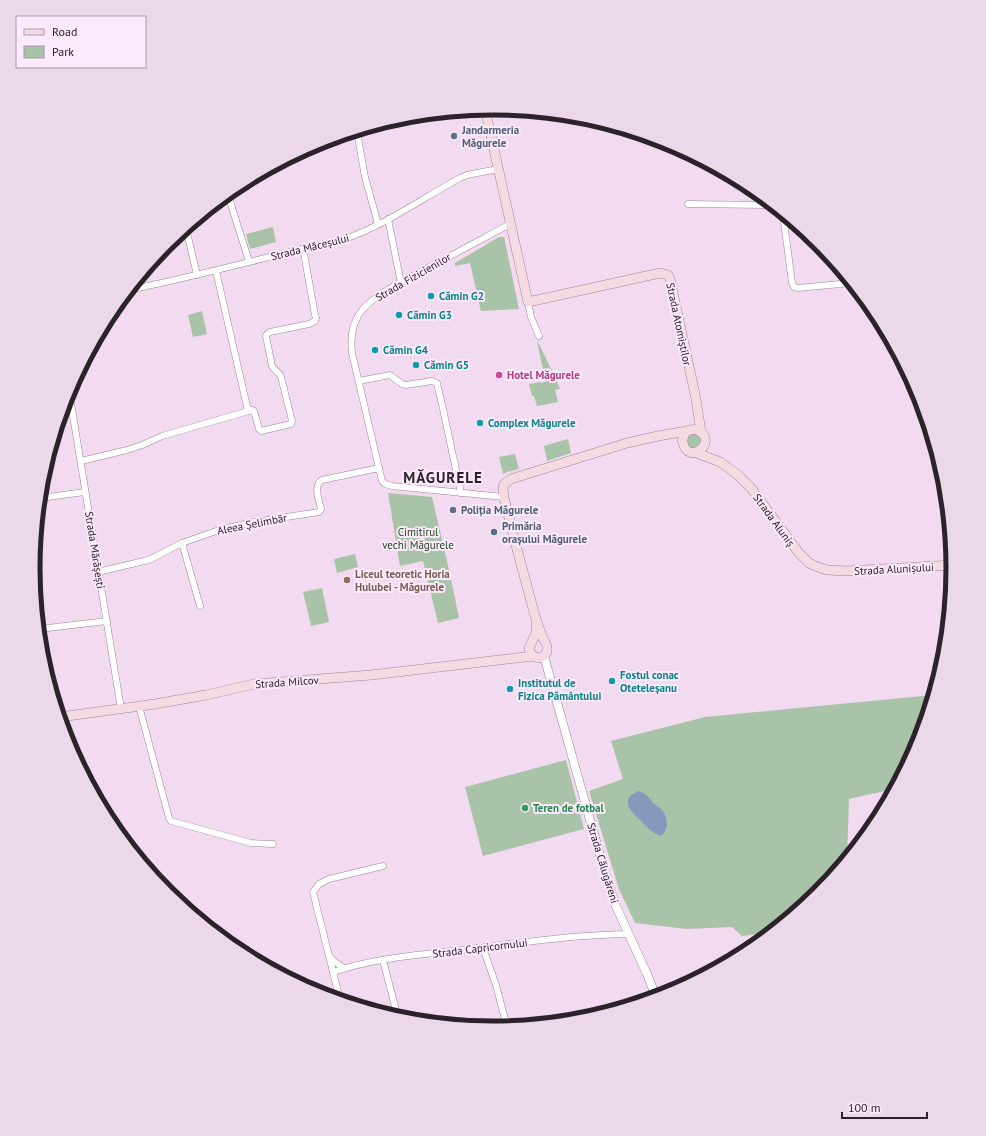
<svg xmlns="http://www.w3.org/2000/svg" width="986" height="1136" font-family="'PT Sans',sans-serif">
<rect width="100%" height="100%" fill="#f2daf0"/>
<g fill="#a8c3a7">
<polygon points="273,227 276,242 250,249 246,234"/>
<polygon points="499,237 504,237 519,309 481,311 470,263 455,266 455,263"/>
<polygon points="202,311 207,334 193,337 188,315"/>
<polygon points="537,342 539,344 553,373 547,375 546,373 544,374"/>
<polygon points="555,378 560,389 555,390 558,402 537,406 534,396 532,396 529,384 540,382 541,383 548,381 548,379"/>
<circle cx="694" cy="441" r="7"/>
<polygon points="568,439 571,453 547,461 544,446"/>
<polygon points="515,454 519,469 507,472 503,474 499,457"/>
<polygon points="388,493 432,497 450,574 459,618 438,623 423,561 400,566"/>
<polygon points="355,554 358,567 337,573 334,559"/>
<polygon points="322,588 329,622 311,626 303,592"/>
<polygon points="933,695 918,744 894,789 849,799 847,859 818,893 771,932 742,936 732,927 687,929 635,923 619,889 589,791 623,779 611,741 705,717"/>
<polygon points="566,760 584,829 483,856 465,787"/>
</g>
<path fill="#8698bc" d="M 639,791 C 646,793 650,799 654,804 C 656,806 660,807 662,810 C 668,817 669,830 661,836 C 652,833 647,827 641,821 C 630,811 619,798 639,791 Z"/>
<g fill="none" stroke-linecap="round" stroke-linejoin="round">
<defs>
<g id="minor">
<polyline points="357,132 365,177 378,224"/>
<polyline points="344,135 427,114"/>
<path d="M 228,193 C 234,216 242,239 249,261"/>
<polyline points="688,204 772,205"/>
<polyline points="783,214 792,283 794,287 798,288 851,283"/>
<polyline points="388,219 401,283"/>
<polyline points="186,228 197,275"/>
<polyline points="216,271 248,411"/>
<path d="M 133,289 C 203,275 272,255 342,240 C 384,226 421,199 460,178 L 467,175 L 498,169"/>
<polyline points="528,302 531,317 539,336"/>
<polyline points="359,381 390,375 402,384 406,385 432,381 437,383 443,409 461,493"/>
<polyline points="69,391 121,709"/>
<path d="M 81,461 L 127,450 L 142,445 L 162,436 L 252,410 L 254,411 L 259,429 L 261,431 L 291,424 L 292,421 L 281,377 C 279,371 274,371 272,366 L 266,336 L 267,334 L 270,332 L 309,324 L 315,321 L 316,318 L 315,315 L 303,248"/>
<path d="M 504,497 L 392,486 L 385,484 L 382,481 L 352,353 C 350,337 353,320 364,308 C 377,294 402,282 418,273 C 449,257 480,240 510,224"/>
<polyline points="40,498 85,492"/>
<polyline points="182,543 200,606"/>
<path d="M 98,572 L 144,561 L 151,559 L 182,543 L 219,530 L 254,522 L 319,512 L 321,509 C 319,500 313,485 322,480 L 379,468"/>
<polyline points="39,629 107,621"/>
<polyline points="139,706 169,818 171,821 251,843 273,844"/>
<polyline points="483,948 496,985 507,1027"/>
<polyline points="330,957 335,962 344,968"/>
<polyline points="383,960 398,1018"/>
<path d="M 333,972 C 374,958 419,955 462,950 C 517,943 572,935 628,934"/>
<polyline points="329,997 338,995"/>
<polyline points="340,1000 313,892 319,884 329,879 383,866"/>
</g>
<polyline id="tertiary" points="544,656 606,877 615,904 647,974 656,997"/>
<g id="secondary">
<polyline points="485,109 528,302 660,273 668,275 670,279 696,399 701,432"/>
<polyline points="694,452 720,462 738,475 751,488 799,553 809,563 815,566 827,570 846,571 953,565"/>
<path d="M 536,619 L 536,633 L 529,648 C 532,665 554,657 545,642 C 536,625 532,604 527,586 C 519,557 511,527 504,497 L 503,488 L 504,484 L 511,479 L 627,443 L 658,436 L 687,431 C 691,429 695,429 699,431 C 717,441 692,464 684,446 C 681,440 683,435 687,431"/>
<polyline points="60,717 155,704 206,695 254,684 371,675 533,656"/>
</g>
</defs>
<use href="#minor" stroke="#9c859a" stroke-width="7"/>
<use href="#tertiary" stroke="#9c859a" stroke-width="9"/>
<use href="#secondary" stroke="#9c859a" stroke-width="10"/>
<use href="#minor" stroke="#fff" stroke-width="6"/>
<use href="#tertiary" stroke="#fff" stroke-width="8"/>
<use href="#secondary" stroke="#f4dbe2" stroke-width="9"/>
</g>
<g fill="#5c6f8a" stroke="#fce9fb" stroke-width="1.5">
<circle cx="454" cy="136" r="4"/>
<circle cx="453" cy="510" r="4"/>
<circle cx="494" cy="532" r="4"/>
</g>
<g fill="#0f9aa8" stroke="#fce9fb" stroke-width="1.5">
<circle cx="431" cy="296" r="4"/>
<circle cx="399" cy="315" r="4"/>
<circle cx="375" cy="350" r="4"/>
<circle cx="416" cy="365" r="4"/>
<circle cx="480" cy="423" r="4"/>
<circle cx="612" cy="681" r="4"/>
<circle cx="510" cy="689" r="4"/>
</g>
<circle fill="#d1479c" stroke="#fce9fb" stroke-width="1.5" cx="499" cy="375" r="4"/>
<circle fill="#8d6e63" stroke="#fce9fb" stroke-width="1.5" cx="347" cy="580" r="4"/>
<circle fill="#2e9e5b" stroke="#fce9fb" stroke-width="1.5" cx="525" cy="808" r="4"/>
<g text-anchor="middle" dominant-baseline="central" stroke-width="4" stroke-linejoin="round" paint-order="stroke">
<g font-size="11" font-weight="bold" fill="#4e5e75" stroke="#fce9fb" text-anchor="start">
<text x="462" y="130">Jandarmeria<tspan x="462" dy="13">Măgurele</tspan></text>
<text x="461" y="510">Poliția Măgurele</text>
<text x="502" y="526">Primăria<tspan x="502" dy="13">orașului Măgurele</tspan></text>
</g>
<g font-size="11" fill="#2b222a" stroke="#fce9fb">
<text transform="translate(310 247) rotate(-14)">Strada Măceșului</text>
<text transform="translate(413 277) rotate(-30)">Strada Fizicienilor</text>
<text transform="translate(679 324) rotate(78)">Strada Atomiștilor</text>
<text transform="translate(774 520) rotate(54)">Strada Aluniș</text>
<text transform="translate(252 524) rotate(-11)">Aleea Șelimbăr</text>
<text transform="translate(95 550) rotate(81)">Strada Mărășești</text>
<text transform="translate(894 569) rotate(-3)">Strada Alunișului</text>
<text transform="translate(287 682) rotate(-4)">Strada Milcov</text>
<text transform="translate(603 863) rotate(73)">Strada Călugăreni</text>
<text transform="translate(480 948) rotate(-7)">Strada Capricornului</text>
</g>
<g font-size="11" font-weight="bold" fill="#0d838f" stroke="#fce9fb" text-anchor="start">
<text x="439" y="296">Cămin G2</text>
<text x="407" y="315">Cămin G3</text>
<text x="383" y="350">Cămin G4</text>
<text x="424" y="365">Cămin G5</text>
<text x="488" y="423">Complex Măgurele</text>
<text x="620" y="675">Fostul conac<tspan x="620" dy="13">Oteteleșanu</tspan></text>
<text x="518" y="683">Institutul de<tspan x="518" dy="13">Fizica Pământului</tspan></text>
</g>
<g font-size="11" font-weight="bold" fill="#b23c85" stroke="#fce9fb" text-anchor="start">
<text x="507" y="375">Hotel Măgurele</text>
</g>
<g font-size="11" fill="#1c491d" stroke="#fce9fb">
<text x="418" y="532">Cimitirul<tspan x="418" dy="13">vechi Măgurele</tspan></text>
</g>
<g font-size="11" font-weight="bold" fill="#785e54" stroke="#fce9fb" text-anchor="start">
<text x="355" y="574">Liceul teoretic Horia<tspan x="355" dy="13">Hulubei - Măgurele</tspan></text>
</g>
<g font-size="11" font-weight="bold" fill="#27864d" stroke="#fce9fb" text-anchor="start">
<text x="533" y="808">Teren de fotbal</text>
</g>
<g font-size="15" font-weight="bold" letter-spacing="1" fill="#2b222a" stroke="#fce9fb">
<text x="443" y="477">MĂGURELE</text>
</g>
</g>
<path d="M0 0H986V1136H0ZM40 568a453 453 0 1 1 906 0a453 453 0 1 1-906 0Z" fill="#ebd9ea" fill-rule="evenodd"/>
<path fill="none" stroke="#2b222a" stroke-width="5" d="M40 568a453 453 0 1 1 906 0a453 453 0 1 1-906 0Z"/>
<rect x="16" y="16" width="130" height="52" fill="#fce9fb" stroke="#a899a7"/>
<rect x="24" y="29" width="20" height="6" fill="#f4dbe2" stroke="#a899a7"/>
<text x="52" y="36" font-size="12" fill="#2b222a">Road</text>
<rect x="24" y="46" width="20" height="12" fill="#a8c3a7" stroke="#a899a7"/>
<text x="52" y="56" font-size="12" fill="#2b222a">Park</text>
<path d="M842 1112v6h85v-6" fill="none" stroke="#2b222a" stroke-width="2"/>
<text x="848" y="1112" font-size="12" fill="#2b222a" stroke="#fce9fb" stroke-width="3" paint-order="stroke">100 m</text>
</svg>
